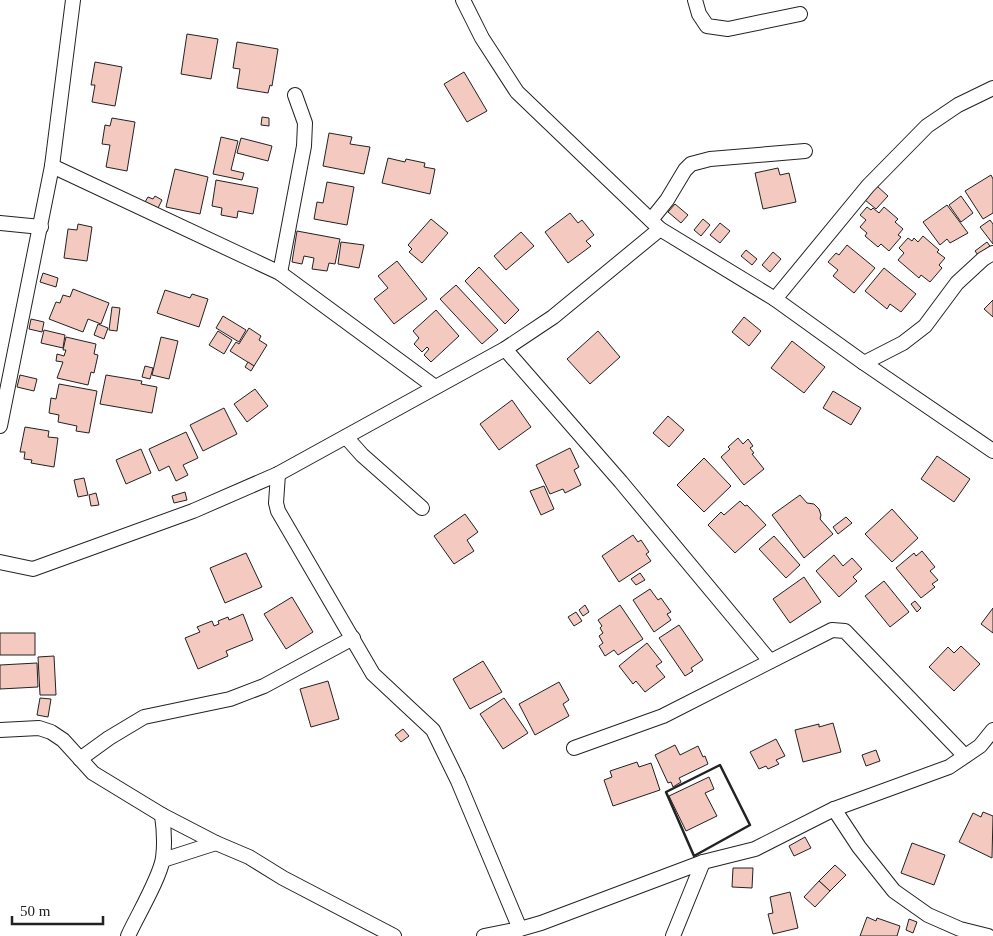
<svg xmlns="http://www.w3.org/2000/svg" width="993" height="936" font-family="Georgia,serif">
<rect width="100%" height="100%" fill="#fff"/>
<g fill="#f3c9c0" stroke="#222">
<polygon points="187,34 218,39 211,79 181,74"/>
<polygon points="237,42 278,49 272,86 270,85 268,93 237,88 240,69 233,68"/>
<polygon points="95,62 122,67 115,106 92,102 95,85 91,85"/>
<polygon points="464,72 487,111 467,122 444,84"/>
<polygon points="262,117 269,118 269,126 261,125"/>
<polygon points="112,118 135,122 127,171 106,167 110,145 102,144 105,125 110,126"/>
<polygon points="329,133 352,137 350,144 370,147 364,174 323,166"/>
<polygon points="221,137 238,141 231,170 244,173 242,180 213,174"/>
<polygon points="241,138 272,146 268,161 237,153"/>
<polygon points="388,158 405,162 406,159 425,163 424,167 435,169 430,194 382,183"/>
<polygon points="778,168 780,175 789,173 796,202 763,209 755,173"/>
<polygon points="175,169 208,177 200,214 166,207"/>
<polygon points="991,175 993,179 993,213 983,219 965,191"/>
<polygon points="216,180 258,188 253,214 238,211 237,218 221,215 222,208 212,206"/>
<polygon points="327,182 354,187 347,225 314,219 317,202 323,203"/>
<polygon points="877,186 888,196 876,209 865,200"/>
<polygon points="155,196 162,200 158,208 145,202 148,197 153,199"/>
<polygon points="961,196 973,213 961,222 949,205"/>
<polygon points="675,204 688,215 681,223 668,212"/>
<polygon points="947,205 968,233 950,243 947,239 940,245 923,222"/>
<polygon points="867,207 871,210 873,208 879,213 884,207 898,219 895,222 903,229 898,235 901,237 889,251 881,244 878,247 865,236 867,233 860,227 866,220 860,215"/>
<polygon points="570,213 578,223 582,220 594,235 586,241 591,246 568,263 545,232"/>
<polygon points="431,219 448,233 422,263 409,252 412,249 408,245"/>
<polygon points="703,219 710,225 701,236 694,230"/>
<polygon points="990,220 993,224 993,244 980,227"/>
<polygon points="720,223 730,231 720,243 710,235"/>
<polygon points="78,224 92,227 87,261 64,258 68,229 77,230"/>
<polygon points="297,231 340,239 335,264 329,263 327,271 312,269 314,258 304,256 302,264 292,262"/>
<polygon points="521,232 534,246 506,270 494,256"/>
<polygon points="923,236 939,250 937,252 945,258 939,265 942,268 930,282 921,275 919,278 898,260 904,253 899,248 908,238 912,241 914,238 918,242"/>
<polygon points="341,242 364,245 359,268 338,264"/>
<polygon points="987,242 990,246 978,255 975,251"/>
<polygon points="847,245 875,268 854,293 833,276 838,270 828,262 836,253 839,255"/>
<polygon points="746,250 757,259 752,265 741,256"/>
<polygon points="773,252 781,259 770,272 762,265"/>
<polygon points="397,261 427,299 394,324 374,299 388,288 378,276"/>
<polygon points="479,267 519,310 505,324 465,281"/>
<polygon points="884,268 916,294 901,312 890,304 887,309 865,291"/>
<polygon points="43,273 58,278 56,287 40,282"/>
<polygon points="456,285 498,330 482,344 440,299"/>
<polygon points="73,289 109,303 101,324 88,319 83,332 49,319 56,302 60,303 63,295 70,297"/>
<polygon points="165,290 190,298 192,294 208,299 199,327 157,313"/>
<polygon points="993,300 993,317 984,309"/>
<polygon points="112,307 120,308 117,331 109,330"/>
<polygon points="436,310 459,336 431,362 424,355 429,349 427,347 422,352 414,344 419,338 413,331"/>
<polygon points="223,316 246,330 239,342 216,328"/>
<polygon points="744,317 761,331 749,346 732,332"/>
<polygon points="31,319 44,322 42,332 29,329"/>
<polygon points="98,324 108,328 104,339 94,335"/>
<polygon points="249,328 261,336 259,340 267,345 254,366 230,351 236,342 239,344"/>
<polygon points="44,330 65,335 63,348 41,343"/>
<polygon points="218,331 232,340 224,354 209,345"/>
<polygon points="598,331 620,357 590,384 567,359"/>
<polygon points="66,337 96,344 94,354 98,355 94,373 91,372 88,385 57,378 63,362 56,361 57,354 64,356 66,350 63,350"/>
<polygon points="161,337 178,341 169,379 152,375"/>
<polygon points="792,341 825,367 804,393 771,368"/>
<polygon points="248,362 254,366 251,371 245,367"/>
<polygon points="145,366 153,368 150,379 142,377"/>
<polygon points="20,375 37,379 34,391 17,387"/>
<polygon points="106,375 142,381 141,384 157,387 152,413 100,404"/>
<polygon points="59,384 97,391 89,433 76,431 77,426 58,422 59,415 49,413 51,398 56,399"/>
<polygon points="255,389 268,406 247,422 234,404"/>
<polygon points="833,391 861,408 851,425 823,408"/>
<polygon points="512,400 531,427 499,450 480,424"/>
<polygon points="224,408 237,434 203,451 190,425"/>
<polygon points="668,416 684,430 669,447 653,433"/>
<polygon points="25,427 49,431 48,437 58,438 54,467 31,463 32,460 24,459 25,452 20,452"/>
<polygon points="186,432 198,458 183,465 188,475 176,481 169,466 159,471 149,449"/>
<polygon points="738,438 743,444 748,439 753,446 750,448 754,453 752,454 764,469 744,485 721,457 730,449 728,447"/>
<polygon points="570,448 579,467 574,470 581,485 565,493 563,489 550,494 536,465"/>
<polygon points="141,449 151,473 126,484 116,460"/>
<polygon points="937,456 970,479 954,502 921,479"/>
<polygon points="704,458 731,486 704,512 677,485"/>
<polygon points="84,478 88,495 78,497 74,480"/>
<polygon points="544,486 554,509 541,515 530,491"/>
<polygon points="185,492 187,500 174,503 172,496"/>
<polygon points="96,493 99,505 91,506 89,495"/>
<polygon points="800,495 807,503 814,504 819,509 821,515 820,519 833,534 804,558 772,515"/>
<polygon points="740,501 745,506 747,505 766,525 735,553 708,525 721,512 724,515"/>
<polygon points="892,509 918,538 892,562 865,534"/>
<polygon points="465,514 478,532 467,540 474,551 454,564 434,536"/>
<polygon points="846,517 852,523 838,534 833,527"/>
<polygon points="633,535 638,542 641,540 649,552 646,554 651,561 619,582 602,556"/>
<polygon points="774,536 800,565 786,578 759,549"/>
<polygon points="922,551 935,567 930,571 938,580 932,584 935,587 921,598 896,568 914,553 916,556"/>
<polygon points="246,553 262,587 225,603 210,568"/>
<polygon points="834,555 843,566 852,558 862,569 853,577 857,581 839,597 816,571"/>
<polygon points="640,573 645,580 636,585 631,579"/>
<polygon points="804,577 821,602 790,623 773,599"/>
<polygon points="884,581 909,612 890,627 865,596"/>
<polygon points="650,589 658,600 661,598 671,612 667,614 671,620 654,632 633,600"/>
<polygon points="292,597 313,632 286,649 264,614"/>
<polygon points="915,601 921,608 917,612 911,604"/>
<polygon points="585,605 589,612 583,616 579,610"/>
<polygon points="620,605 643,639 618,655 614,650 605,656 599,646 603,643 599,636 603,633 600,628 602,626 598,620"/>
<polygon points="993,608 993,633 981,624"/>
<polygon points="576,612 582,621 574,626 568,617"/>
<polygon points="243,614 253,640 226,651 228,656 198,669 185,638 200,632 197,627 212,621 214,626 219,624 218,621 228,617 229,620"/>
<polygon points="679,625 703,660 691,668 693,671 685,676 659,638"/>
<rect x="0" y="633" width="35" height="22"/>
<polygon points="647,643 662,662 656,666 665,677 645,692 636,681 633,684 619,666"/>
<polygon points="961,646 980,664 954,691 929,667 948,647 954,653"/>
<polygon points="54,656 56,695 40,695 38,657"/>
<polygon points="483,661 502,692 470,709 453,679"/>
<polygon points="37,663 38,687 0,689 0,665"/>
<polygon points="328,681 339,719 311,727 300,689"/>
<polygon points="559,682 569,700 563,704 569,716 535,735 519,704"/>
<polygon points="40,698 51,699 48,717 37,715"/>
<polygon points="504,698 528,733 503,749 480,714"/>
<polygon points="833,723 841,752 803,762 795,730 819,724 819,727"/>
<polygon points="403,729 409,736 401,742 395,735"/>
<polygon points="776,739 785,756 776,760 779,764 768,769 766,766 759,769 750,752"/>
<polygon points="675,745 680,755 698,746 703,757 705,756 708,764 679,778 681,782 673,787 671,782 668,783 655,755"/>
<polygon points="876,750 880,761 866,766 862,755"/>
<polygon points="637,762 639,767 651,763 660,790 613,806 604,780 612,777 610,771"/>
<polygon points="709,777 714,789 705,793 717,816 686,831 669,796"/>
<polygon points="983,812 993,816 992,858 959,842 973,813 981,817"/>
<polygon points="805,837 811,848 794,856 789,846"/>
<polygon points="912,843 945,855 934,885 901,873"/>
<polygon points="835,865 846,875 830,891 819,881"/>
<polygon points="733,868 753,868 752,888 732,887"/>
<polygon points="819,881 830,891 815,907 804,897"/>
<polygon points="790,892 798,928 773,934 768,914 773,913 770,897"/>
<polygon points="867,917 876,921 877,918 900,926 897,936 860,936"/>
<polygon points="909,919 917,922 913,933 906,930"/>
</g>
<g fill="none" stroke-linecap="round" stroke-linejoin="round">
<defs>
<g id="minor">
<polyline points="463,0 482,38 517,92 660,229 775,299 864,363 993,451"/>
<polyline points="695,0 699,14 707,26 728,29 800,14"/>
<polyline points="52,166 280,273 435,387"/>
<polyline points="651,220 667,200 685,170 691,164 710,159 805,151"/>
<polyline points="0,223 41,227"/>
<polyline points="280,273 304,146 305,123 295,95"/>
<polyline points="775,299 868,186 927,126 958,105 993,88"/>
<polyline points="505,349 621,482 770,661"/>
<polyline points="864,363 903,343 925,326 957,283 983,259 993,253"/>
<polyline points="0,426 52,166 73,0"/>
<polyline points="346,437 362,455 422,508"/>
<polyline points="278,474 276,503 278,511 373,674 433,730 458,781 520,929"/>
<polyline points="0,562 33,569 193,511 278,474 505,349 553,317 660,229"/>
<polyline points="0,730 39,728 51,732 63,740 93,773 162,815 216,843 249,857 283,878 394,936"/>
<polyline points="574,748 663,716 832,630 845,631 964,755"/>
<polyline points="80,759 109,738 144,717 230,699 264,686 353,638"/>
<polyline points="834,809 859,847 894,891 928,915 960,929 988,936"/>
<polyline points="163,860 216,843"/>
<path d="M 128,936 C 137,916 160,878 163,858 C 165,843 164,829 162,815"/>
<polyline points="484,936 520,929 541,923 703,862 755,849 834,809 949,767 980,746 993,730"/>
<polyline points="673,936 703,862"/>
</g>
</defs>
<use href="#minor" stroke="#222" stroke-width="16"/>
<use href="#minor" stroke="#fff" stroke-width="14"/>
<polygon stroke="#222" stroke-width="2.5" points="720,765 750,825 694,856 666,792"/>
</g>
<path d="M12 916v8h91v-8" fill="none" stroke="#222222" stroke-width="2.5"/>
<text x="20" y="916" font-size="15" fill="#222222" stroke="#ffffff" stroke-width="4" paint-order="stroke">50 m</text>
</svg>
